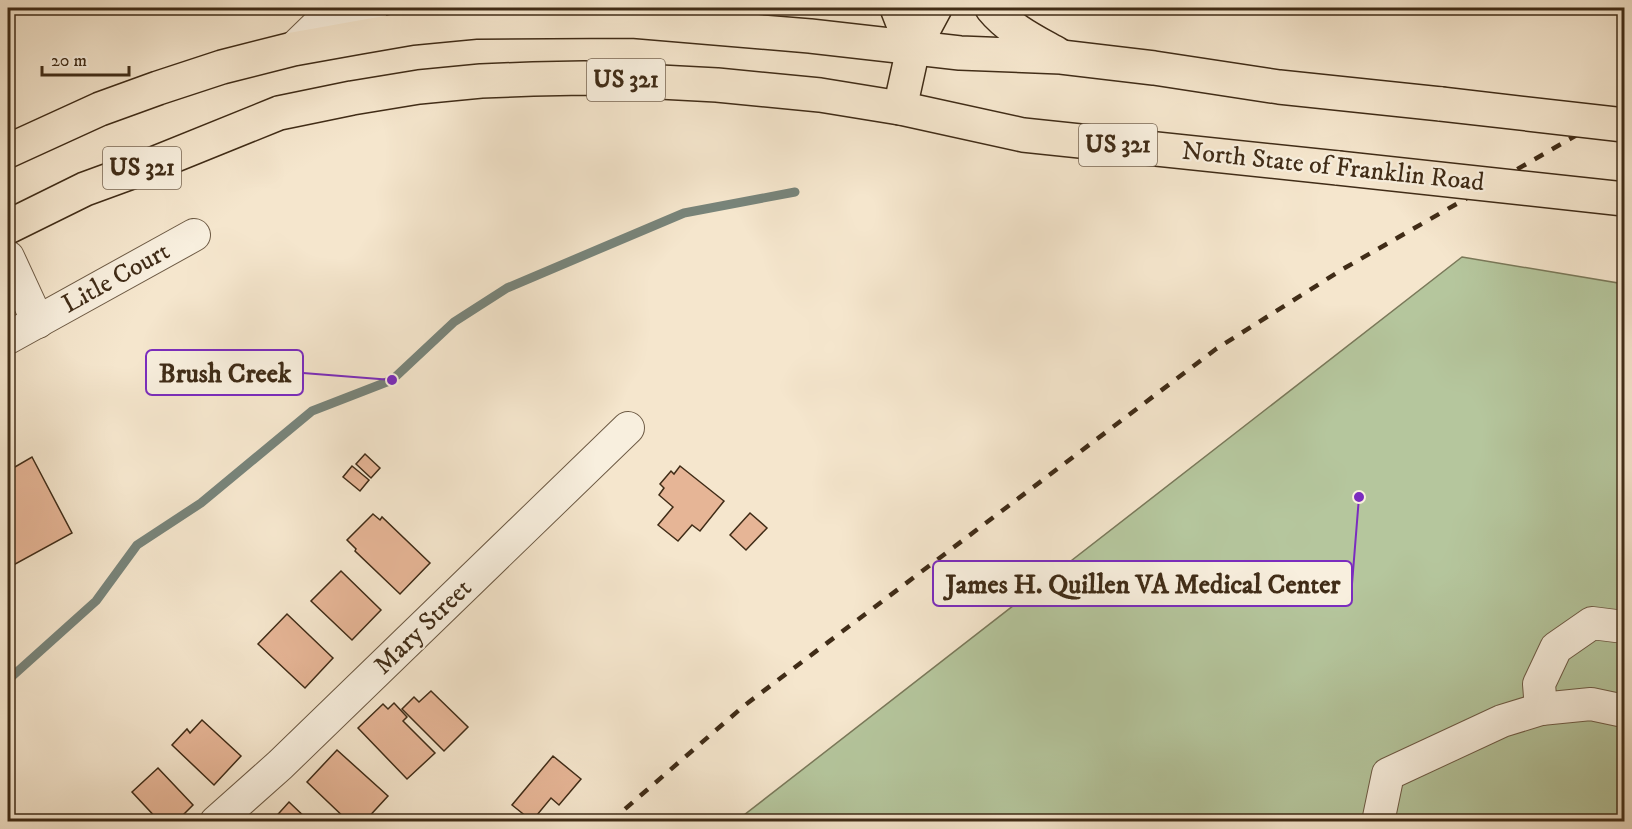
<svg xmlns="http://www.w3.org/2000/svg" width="1632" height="829" font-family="'IM FELL DW Pica',serif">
<rect width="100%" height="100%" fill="#f5e6cd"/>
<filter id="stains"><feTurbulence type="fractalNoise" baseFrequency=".00333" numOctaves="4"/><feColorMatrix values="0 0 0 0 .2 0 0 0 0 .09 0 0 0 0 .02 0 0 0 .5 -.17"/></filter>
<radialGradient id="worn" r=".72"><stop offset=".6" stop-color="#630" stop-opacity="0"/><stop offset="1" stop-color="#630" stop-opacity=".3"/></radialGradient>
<polygon fill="#b5c69d" stroke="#7a795a" stroke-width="1.5" points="1462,257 1624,284 1624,821 735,822"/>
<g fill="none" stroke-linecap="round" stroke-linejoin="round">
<polyline stroke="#78847a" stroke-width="9" points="8,680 96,601 137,545 201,503 312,411 392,380 454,322 507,288 684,213 795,192"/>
</g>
<g fill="#e6b596" stroke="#402c17" stroke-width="1.5">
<polygon points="365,454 380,468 371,478 356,464"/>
<polygon points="32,457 72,533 8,568 8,471"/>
<polygon points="352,466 369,480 360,491 343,477"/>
<polygon points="680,466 724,501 700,531 692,525 678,541 658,525 673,507 659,495 664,488 660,484 671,471 674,474"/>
<polygon points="750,513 767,528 746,550 730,535"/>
<polygon points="373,514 380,520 382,517 430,563 400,594 355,551 356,549 347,540"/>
<polygon points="341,571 381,610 352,640 311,601"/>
<polygon points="287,614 333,658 305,688 258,644"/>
<polygon points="431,691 468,727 444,751 402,709 414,697 419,702"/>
<polygon points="394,703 407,717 403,721 435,753 407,779 358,728 383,704 388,709"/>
<polygon points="202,720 241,756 214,785 172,745 187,729 190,733"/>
<polygon points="337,750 388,796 364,822 349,822 307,782"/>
<polygon points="553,756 581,779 559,805 551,798 532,821 512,805"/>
<polygon points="158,768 193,805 176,822 160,822 132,792"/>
<polygon points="289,802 310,822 271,822"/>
</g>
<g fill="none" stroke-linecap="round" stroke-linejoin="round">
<defs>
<g id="minor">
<polyline points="293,49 325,18 372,8"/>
<polyline points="8,257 38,322"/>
<polyline points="8,338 194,235"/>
<polyline points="1541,709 1539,684 1556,648 1592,623 1624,627"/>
<polyline points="216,822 280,765 628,428"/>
<polyline points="1378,822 1388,774 1502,721 1541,709 1591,704 1624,711"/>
</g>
<g id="major">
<polyline points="897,8 913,49"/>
<polyline points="900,108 913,49 935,8"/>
</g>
<g id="highway">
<path d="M 992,8 C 1009,29 1034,41 1057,54"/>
<polyline points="8,151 100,109 158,88 222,67 293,49 360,37 412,28 475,22 632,21 810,36 960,53 1061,57 1154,68 1279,87 1441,104"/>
<polyline points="8,227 85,189 148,166 279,113 352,98 419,87 481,81 533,79 584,78 717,85 820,95 900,108 1023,135 1338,168"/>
</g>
</defs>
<use href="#minor" stroke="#6d5a44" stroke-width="34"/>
<use href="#major" stroke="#402c17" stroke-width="36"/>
<use href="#highway" stroke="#402c17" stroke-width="36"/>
<use href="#minor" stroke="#f8efde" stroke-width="32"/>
<use href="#major" stroke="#f5e6cd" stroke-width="33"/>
<use href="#highway" stroke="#f5e6cd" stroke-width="33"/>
<polyline stroke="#402c17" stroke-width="4.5" stroke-dasharray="10 10" stroke-linecap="butt" points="610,822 745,705 1216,349 1343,269 1624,108"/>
<defs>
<g id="highway-bridge">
<polyline points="1441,104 1624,125"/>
<polyline points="1338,168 1624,199"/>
</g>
</defs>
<use href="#highway-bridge" stroke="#402c17" stroke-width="36" stroke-linecap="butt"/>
<use href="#highway-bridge" stroke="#f5e6cd" stroke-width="33"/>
</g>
<g text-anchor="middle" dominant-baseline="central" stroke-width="4.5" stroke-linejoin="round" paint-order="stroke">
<g fill="#f8efde" stroke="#776653" stroke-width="1.5">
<rect x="587" y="59" width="78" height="42" rx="4.5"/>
<rect x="1079" y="124" width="78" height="42" rx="4.5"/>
<rect x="103" y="147" width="78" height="42" rx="4.5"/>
</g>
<g font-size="24" font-weight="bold" fill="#402c17">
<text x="626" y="80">US 321</text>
<text x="1118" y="145">US 321</text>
<text x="142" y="168">US 321</text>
</g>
<g font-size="26" fill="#402c17" stroke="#f8efde">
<text transform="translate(1333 167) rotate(6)">North State of Franklin Road</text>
<text transform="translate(116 278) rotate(-29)">Litle Court</text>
<text transform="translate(423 627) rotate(-44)">Mary Street</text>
</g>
</g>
<path fill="none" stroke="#7b2cbf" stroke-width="2" d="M392 380L303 373M1359 497L1352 584"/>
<g fill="#7b2cbf" stroke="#f8efde" stroke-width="2">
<circle cx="392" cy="380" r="6"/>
<circle cx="1359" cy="497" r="6"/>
</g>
<g fill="#f8efde" stroke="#7b2cbf" stroke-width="2">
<rect x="146" y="350" width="157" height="45" rx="6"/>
<rect x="933" y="561" width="419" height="45" rx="6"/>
</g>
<g font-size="27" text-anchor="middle" font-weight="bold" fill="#402c17">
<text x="225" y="382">Brush Creek</text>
<text x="1143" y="593">James H. Quillen VA Medical Center</text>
</g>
<rect width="1632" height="829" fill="none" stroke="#f5e6cd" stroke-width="30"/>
<rect x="9" y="9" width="1614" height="811" fill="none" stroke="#402c17" stroke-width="3"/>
<rect x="15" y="15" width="1602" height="799" fill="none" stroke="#402c17" stroke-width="1.5"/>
<path d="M42 66v9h87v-9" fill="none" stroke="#402c17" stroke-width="3"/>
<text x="51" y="66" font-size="18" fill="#402c17" stroke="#f8efde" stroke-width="4.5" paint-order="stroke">20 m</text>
<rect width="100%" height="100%" filter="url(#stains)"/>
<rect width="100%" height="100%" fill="url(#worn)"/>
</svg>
